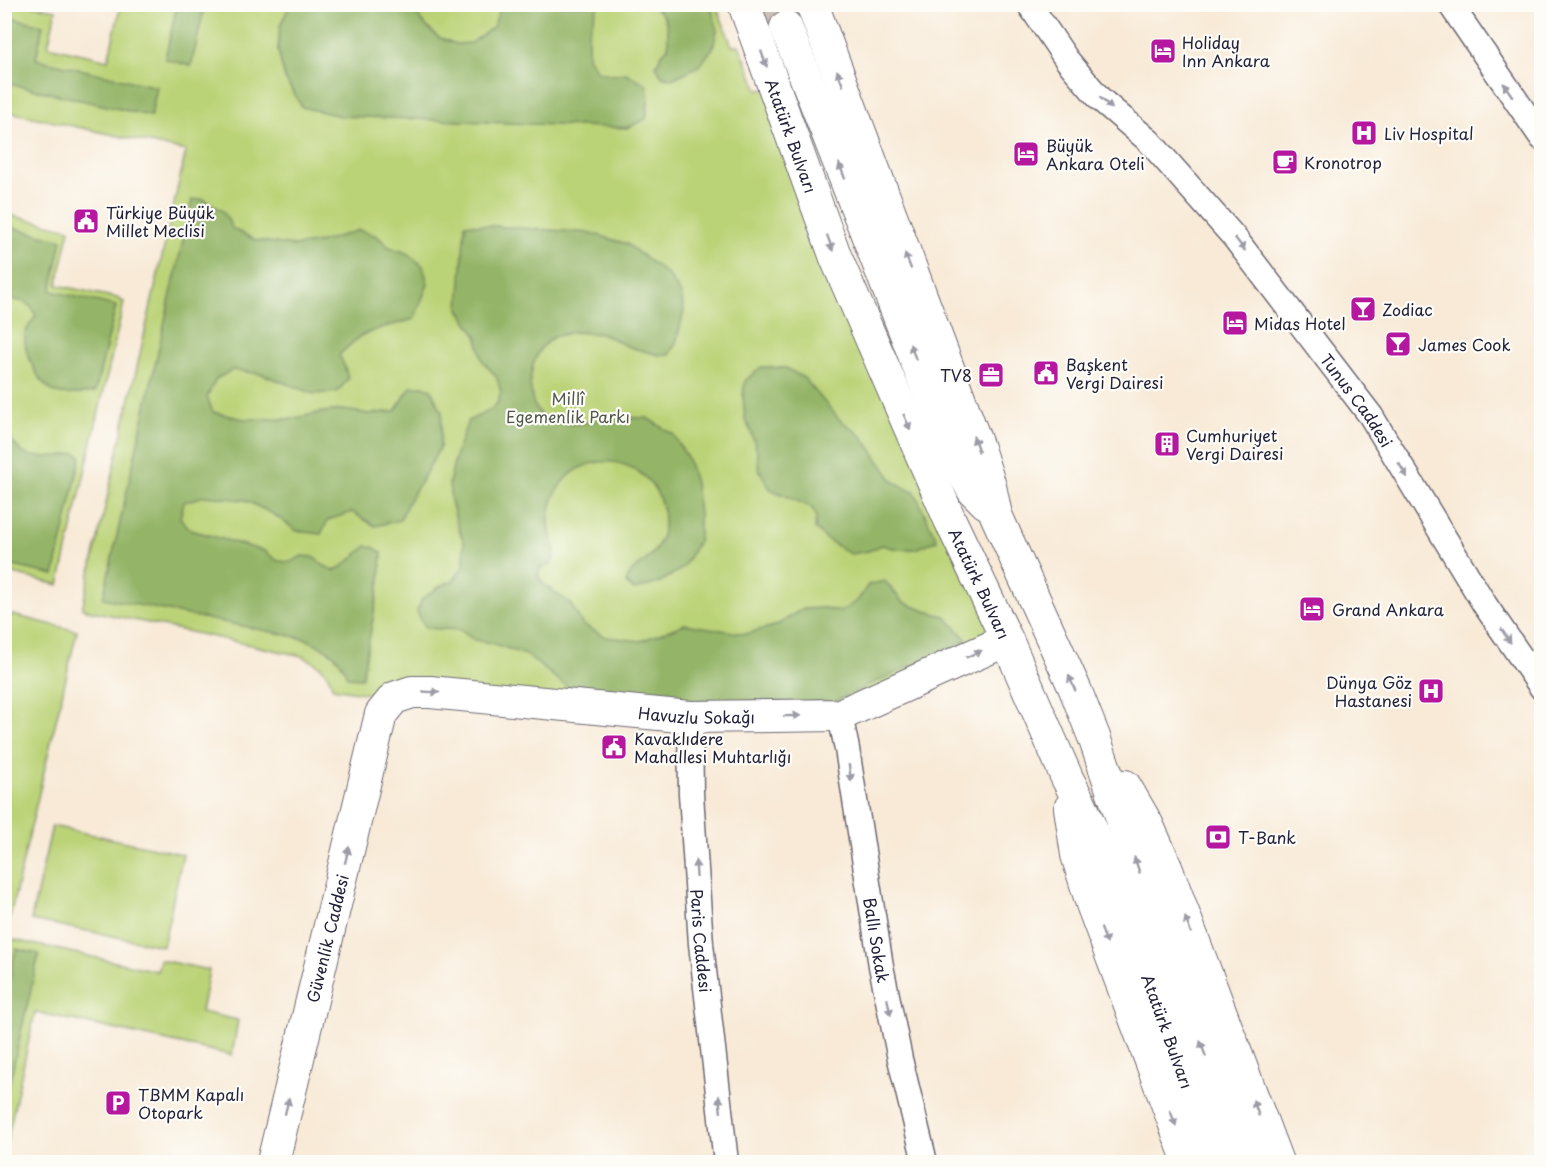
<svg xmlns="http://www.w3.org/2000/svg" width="1546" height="1167" font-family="'Playpen Sans',sans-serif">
<rect width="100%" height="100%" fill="#fdfcf7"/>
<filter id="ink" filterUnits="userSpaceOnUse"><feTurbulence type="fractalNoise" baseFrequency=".0167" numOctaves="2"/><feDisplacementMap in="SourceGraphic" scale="12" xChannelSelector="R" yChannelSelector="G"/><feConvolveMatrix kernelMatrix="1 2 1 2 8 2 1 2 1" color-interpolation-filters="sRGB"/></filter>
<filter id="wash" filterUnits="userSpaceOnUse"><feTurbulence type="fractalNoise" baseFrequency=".008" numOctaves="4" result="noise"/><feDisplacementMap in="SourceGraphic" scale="24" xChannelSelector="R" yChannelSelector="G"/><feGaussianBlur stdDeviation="1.35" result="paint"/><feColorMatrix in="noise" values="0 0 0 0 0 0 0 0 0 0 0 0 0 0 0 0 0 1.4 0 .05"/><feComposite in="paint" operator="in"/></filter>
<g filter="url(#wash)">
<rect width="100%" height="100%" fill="#f8ead7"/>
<g fill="#bbd377" stroke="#6e7a59" stroke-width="1.5">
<path d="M 5,5 L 30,5 L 56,10 L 48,46 L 108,60 L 121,5 L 716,5 L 732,46 L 739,45 L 758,90 L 775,89 L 1007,640 L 840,715 L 394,698 L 333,688 C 326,667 321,666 302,656 L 82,609 L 186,151 L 5,111 Z"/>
<polygon points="5,214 70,229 57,285 117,298 124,302 59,585 5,572"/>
<polygon points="5,613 77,631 5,938 157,971 160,960 209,970 201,1012 238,1020 232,1055 35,1012 5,1150"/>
<polygon points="52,826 183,854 163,946 31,920"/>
</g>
<g fill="#94b568" stroke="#5b6c52" stroke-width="1.5">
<polygon points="177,5 205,5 191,66 165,59"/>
<polygon points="290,5 414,5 421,21 438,37 456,44 471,43 493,27 500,9 507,5 598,5 588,34 588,57 597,71 612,75 626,73 646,84 649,97 646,119 627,128 340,116 302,107 285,79 278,51 280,26"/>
<path d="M 650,5 L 711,5 L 717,30 L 713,48 L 699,66 L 672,79 L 662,76 L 656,66 L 661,55 L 668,48 C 669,28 669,15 650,5 Z"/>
<polygon points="5,16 43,25 36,59 157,87 151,116 5,83"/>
<path d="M 203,199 L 223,211 L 233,229 L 255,240 L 294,246 L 321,242 L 359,230 L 377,236 L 389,247 L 407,253 L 423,266 L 428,284 L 414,319 L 381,328 L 360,336 L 339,355 L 345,367 L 348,379 L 337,392 L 314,394 L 261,374 L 232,370 L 216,379 L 207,397 L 213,412 L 244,419 L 291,419 L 323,412 L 343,410 L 370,414 L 395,411 L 411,387 L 423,386 L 431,389 L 442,412 L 440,447 L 423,478 L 409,500 L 400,520 L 375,526 L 352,512 L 328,520 L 321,534 L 297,531 L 273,514 L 245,500 L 205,496 L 184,502 L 180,518 L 191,530 L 264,551 L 278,561 L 291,562 L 302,556 L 313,557 L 323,565 L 334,571 L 343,566 L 367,546 L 373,547 L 382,553 L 380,581 L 362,678 L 347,677 C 341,654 326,649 306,639 L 103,598 L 192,200 Z"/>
<path d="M 465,224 L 591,233 L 627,244 L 668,275 L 681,294 L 684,311 L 676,343 L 669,355 L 659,355 L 629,347 L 603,334 L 573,332 L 553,337 L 540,349 L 533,364 L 530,383 L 533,403 L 541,416 L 556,423 L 578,424 L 611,417 L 647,418 L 673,434 L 688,459 L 695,483 L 699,514 L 699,539 L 684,567 L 659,583 L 634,590 L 626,583 C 631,566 638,569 649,557 C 659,547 664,533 664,520 C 663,477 619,448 580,468 C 571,473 562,481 557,490 C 552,500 548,514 549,525 C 550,542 560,547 551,565 L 540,568 L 538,576 L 543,584 L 570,603 L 583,625 L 606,637 L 641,641 L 685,624 L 745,634 L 777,625 L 802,609 L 825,608 L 840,612 L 858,600 L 868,585 L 885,581 L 903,602 L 925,611 L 945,616 L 967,640 L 833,702 L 691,701 L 570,689 L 526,655 L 492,643 L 474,640 L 460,630 L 427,628 L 420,620 L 417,611 L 422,599 L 442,585 L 453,581 L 464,566 L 464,542 L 457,524 L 451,500 L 449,483 L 456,454 L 468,421 L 489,411 L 498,402 L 501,392 L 497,378 L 482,360 L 477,336 L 459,309 Z"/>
<path d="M 5,226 L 62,240 L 51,291 L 116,306 L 95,392 C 86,393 65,396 57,393 C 40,387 24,354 25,337 C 26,329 31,322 36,316 C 29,299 20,300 5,300 Z"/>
<polygon points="761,367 786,368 804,378 839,419 862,436 893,481 907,489 914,491 937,540 916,549 897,549 882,545 869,551 850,554 826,539 815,529 816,515 811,507 770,489 759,469 757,451 751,432 745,419 743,396 745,381"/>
<path d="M 5,428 C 9,437 15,446 22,452 C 33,460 63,456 76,453 L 81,456 L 54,575 L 5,564 Z"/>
<polygon points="16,949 39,954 5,1102 5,997"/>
</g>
</g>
<g filter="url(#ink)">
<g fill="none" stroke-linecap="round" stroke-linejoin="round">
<polyline stroke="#cdc2b8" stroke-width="32" stroke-dasharray="32 16" stroke-linecap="butt" points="778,4 786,27"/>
<defs>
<g id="minor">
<path id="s1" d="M 1029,4 L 1067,60 L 1100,99 L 1149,141 L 1234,237 L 1371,416 L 1485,605 L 1542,688"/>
<polyline points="1450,4 1542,138"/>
<path id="s2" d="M 840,715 L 847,749 L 881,966 L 900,1059 L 925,1162"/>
<path id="s3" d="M 690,717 L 691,794 L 701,944 L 726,1162"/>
</g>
<g id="major">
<path id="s4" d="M 744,4 L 836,258 L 950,520 L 1007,640 L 1067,778 L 1081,805 L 1115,884 L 1215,1162"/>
<polyline points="812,4 978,448 990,486 996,515 1075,689 1094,737 1179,985 1246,1162"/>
<polyline points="786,27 952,452 973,490 986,503"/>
<polyline points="1125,786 1147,824 1164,862 1277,1162"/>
<polyline points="1070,808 1077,855 1092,904 1189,1162"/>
<path id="s5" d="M 273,1162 L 381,714 L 394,698 L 412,692 L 430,692 L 690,717 L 840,715 L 1007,640"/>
</g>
</defs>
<use href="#minor" stroke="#6d6872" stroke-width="27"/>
<use href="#major" stroke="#6d6872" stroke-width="34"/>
<use href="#minor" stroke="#fff" stroke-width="24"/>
<use href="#major" stroke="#fff" stroke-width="32"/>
</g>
<defs><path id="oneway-solid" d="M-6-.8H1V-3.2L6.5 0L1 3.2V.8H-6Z" transform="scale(1.5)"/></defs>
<g fill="#9c9ca7">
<use href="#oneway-solid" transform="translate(764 59) rotate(70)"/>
<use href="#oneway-solid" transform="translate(840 78) rotate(-111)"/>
<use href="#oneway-solid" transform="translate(1508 90) rotate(-124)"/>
<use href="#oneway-solid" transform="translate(1106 103) rotate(42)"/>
<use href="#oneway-solid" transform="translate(842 171) rotate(-111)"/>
<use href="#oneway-solid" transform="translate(830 243) rotate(70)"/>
<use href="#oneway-solid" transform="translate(1240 244) rotate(52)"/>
<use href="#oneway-solid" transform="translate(908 261) rotate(-111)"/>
<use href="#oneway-solid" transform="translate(913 352) rotate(-111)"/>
<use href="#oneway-solid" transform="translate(907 422) rotate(66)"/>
<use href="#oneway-solid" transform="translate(976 444) rotate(-109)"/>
<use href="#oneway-solid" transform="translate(1403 470) rotate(59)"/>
<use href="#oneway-solid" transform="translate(1506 636) rotate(56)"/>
<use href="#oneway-solid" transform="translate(974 654) rotate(-24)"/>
<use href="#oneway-solid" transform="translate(1072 683) rotate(-114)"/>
<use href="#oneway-solid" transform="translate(431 692) rotate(3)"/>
<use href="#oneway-solid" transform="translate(792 716) rotate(-1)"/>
<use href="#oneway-solid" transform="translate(850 773) rotate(82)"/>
<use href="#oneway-solid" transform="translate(347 855) rotate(-76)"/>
<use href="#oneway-solid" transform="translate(1137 865) rotate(-109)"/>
<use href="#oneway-solid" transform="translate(696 869) rotate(-94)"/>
<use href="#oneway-solid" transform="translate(1188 925) rotate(-110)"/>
<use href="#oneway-solid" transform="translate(1104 936) rotate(69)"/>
<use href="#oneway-solid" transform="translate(889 1007) rotate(78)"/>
<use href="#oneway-solid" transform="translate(1203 1049) rotate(-110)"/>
<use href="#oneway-solid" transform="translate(720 1104) rotate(-96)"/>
<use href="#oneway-solid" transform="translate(287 1106) rotate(-76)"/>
<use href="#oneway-solid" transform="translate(1256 1108) rotate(-110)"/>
<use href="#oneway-solid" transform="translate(1173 1118) rotate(69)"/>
</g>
</g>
<defs>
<symbol id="hotel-square" viewBox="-11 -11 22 22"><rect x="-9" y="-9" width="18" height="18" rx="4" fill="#b5179e" stroke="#fdfcf7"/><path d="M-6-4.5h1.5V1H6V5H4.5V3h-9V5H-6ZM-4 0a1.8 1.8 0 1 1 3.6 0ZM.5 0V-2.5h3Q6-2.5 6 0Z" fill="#fff"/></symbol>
<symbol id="hospital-square" viewBox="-11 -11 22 22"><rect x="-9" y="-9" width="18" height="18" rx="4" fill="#b5179e" stroke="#fdfcf7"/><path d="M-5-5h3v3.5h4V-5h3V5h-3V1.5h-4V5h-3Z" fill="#fff"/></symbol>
<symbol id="cafe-square" viewBox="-11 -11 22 22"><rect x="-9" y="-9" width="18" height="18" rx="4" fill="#b5179e" stroke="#fdfcf7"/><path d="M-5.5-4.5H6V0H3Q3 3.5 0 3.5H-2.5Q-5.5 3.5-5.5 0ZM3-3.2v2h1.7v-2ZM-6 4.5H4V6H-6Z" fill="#fff"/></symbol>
<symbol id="civic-square" viewBox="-11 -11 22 22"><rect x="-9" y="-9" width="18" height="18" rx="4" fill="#b5179e" stroke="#fdfcf7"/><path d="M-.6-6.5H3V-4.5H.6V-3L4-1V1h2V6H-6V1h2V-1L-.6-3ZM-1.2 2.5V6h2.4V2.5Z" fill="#fff"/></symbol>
<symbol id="bar-square" viewBox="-11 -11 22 22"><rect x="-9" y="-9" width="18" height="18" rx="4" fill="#b5179e" stroke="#fdfcf7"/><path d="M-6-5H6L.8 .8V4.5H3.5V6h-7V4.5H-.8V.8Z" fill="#fff"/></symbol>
<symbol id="office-square" viewBox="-11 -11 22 22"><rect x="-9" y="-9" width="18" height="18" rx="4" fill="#b5179e" stroke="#fdfcf7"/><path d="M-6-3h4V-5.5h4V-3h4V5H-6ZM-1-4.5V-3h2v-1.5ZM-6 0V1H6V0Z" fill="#fff"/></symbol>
<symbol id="building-square" viewBox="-11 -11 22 22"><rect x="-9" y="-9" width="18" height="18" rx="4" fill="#b5179e" stroke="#fdfcf7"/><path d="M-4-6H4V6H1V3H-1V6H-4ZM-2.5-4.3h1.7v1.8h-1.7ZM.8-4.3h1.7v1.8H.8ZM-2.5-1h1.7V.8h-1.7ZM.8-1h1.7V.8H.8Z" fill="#fff"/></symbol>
<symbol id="bank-square" viewBox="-11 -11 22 22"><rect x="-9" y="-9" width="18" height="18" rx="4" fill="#b5179e" stroke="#fdfcf7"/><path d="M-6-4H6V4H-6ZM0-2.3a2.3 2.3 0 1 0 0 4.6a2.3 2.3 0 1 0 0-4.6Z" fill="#fff"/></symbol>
<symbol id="parking-square" viewBox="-11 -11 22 22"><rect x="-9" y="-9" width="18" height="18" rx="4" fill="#b5179e" stroke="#fdfcf7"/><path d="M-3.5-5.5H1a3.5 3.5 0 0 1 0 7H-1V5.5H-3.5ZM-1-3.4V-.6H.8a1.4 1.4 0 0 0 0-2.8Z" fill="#fff"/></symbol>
</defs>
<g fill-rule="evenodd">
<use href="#hotel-square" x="1148" y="36" width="30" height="30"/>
<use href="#hospital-square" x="1349" y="118" width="30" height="30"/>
<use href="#hotel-square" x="1011" y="139" width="30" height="30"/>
<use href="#cafe-square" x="1270" y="147" width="30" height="30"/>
<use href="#civic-square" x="71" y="206" width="30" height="30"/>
<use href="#bar-square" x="1348" y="294" width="30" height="30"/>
<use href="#hotel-square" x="1220" y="308" width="30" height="30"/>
<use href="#bar-square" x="1383" y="329" width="30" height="30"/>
<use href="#civic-square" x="1031" y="358" width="30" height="30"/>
<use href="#office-square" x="976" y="360" width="30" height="30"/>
<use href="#building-square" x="1152" y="429" width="30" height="30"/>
<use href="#hotel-square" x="1297" y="594" width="30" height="30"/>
<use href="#hospital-square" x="1416" y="676" width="30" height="30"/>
<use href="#civic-square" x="599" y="732" width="30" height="30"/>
<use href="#bank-square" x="1203" y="822" width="30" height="30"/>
<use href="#parking-square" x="103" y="1088" width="30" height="30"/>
</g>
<g text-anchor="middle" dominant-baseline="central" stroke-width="4.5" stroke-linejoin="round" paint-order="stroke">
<g font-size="16" fill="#22223b" stroke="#fdfcf7" text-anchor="start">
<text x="1182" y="42">Holiday<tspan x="1182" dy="18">Inn Ankara</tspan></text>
<text x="1384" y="133">Liv Hospital</text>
<text x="1046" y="145">Büyük<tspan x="1046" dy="18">Ankara Oteli</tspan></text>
<text x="1304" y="162">Kronotrop</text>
<text x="106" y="212">Türkiye Büyük<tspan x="106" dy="18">Millet Meclisi</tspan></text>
<text x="1382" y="309">Zodiac</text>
<text x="1254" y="323">Midas Hotel</text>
<text x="1418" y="344">James Cook</text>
<text x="1066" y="364">Başkent<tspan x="1066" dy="18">Vergi Dairesi</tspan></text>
<text x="972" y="375" text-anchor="end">TV8</text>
<text x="1186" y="435">Cumhuriyet<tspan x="1186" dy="18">Vergi Dairesi</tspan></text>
<text x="1332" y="609">Grand Ankara</text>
<text x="1412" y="682" text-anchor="end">Dünya Göz<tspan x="1412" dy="18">Hastanesi</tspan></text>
<text x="634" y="738">Kavaklıdere<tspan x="634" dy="18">Mahallesi Muhtarlığı</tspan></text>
<text x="1238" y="837">T-Bank</text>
<text x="138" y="1094">TBMM Kapalı<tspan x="138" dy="18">Otopark</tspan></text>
</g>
<g font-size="16" fill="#22223b" stroke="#fdfcf7">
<text stroke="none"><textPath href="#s4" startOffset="140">Atatürk Bulvarı</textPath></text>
<text stroke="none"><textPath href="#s1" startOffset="516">Tunus Caddesi</textPath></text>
<text stroke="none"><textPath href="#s4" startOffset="626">Atatürk Bulvarı</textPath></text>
<text stroke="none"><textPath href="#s5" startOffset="786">Havuzlu Sokağı</textPath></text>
<text stroke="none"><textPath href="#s5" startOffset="230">Güvenlik Caddesi</textPath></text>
<text stroke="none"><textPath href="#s3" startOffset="224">Paris Caddesi</textPath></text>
<text stroke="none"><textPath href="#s2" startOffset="228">Ballı Sokak</textPath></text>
<text stroke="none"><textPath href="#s4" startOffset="1112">Atatürk Bulvarı</textPath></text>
</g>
<g font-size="16" fill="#50574d" stroke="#fdfcf7">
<text x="568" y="398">Millî<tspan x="568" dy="18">Egemenlik Parkı</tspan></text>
</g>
</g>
<rect width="1546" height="1167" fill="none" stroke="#fdfcf7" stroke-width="24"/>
</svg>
